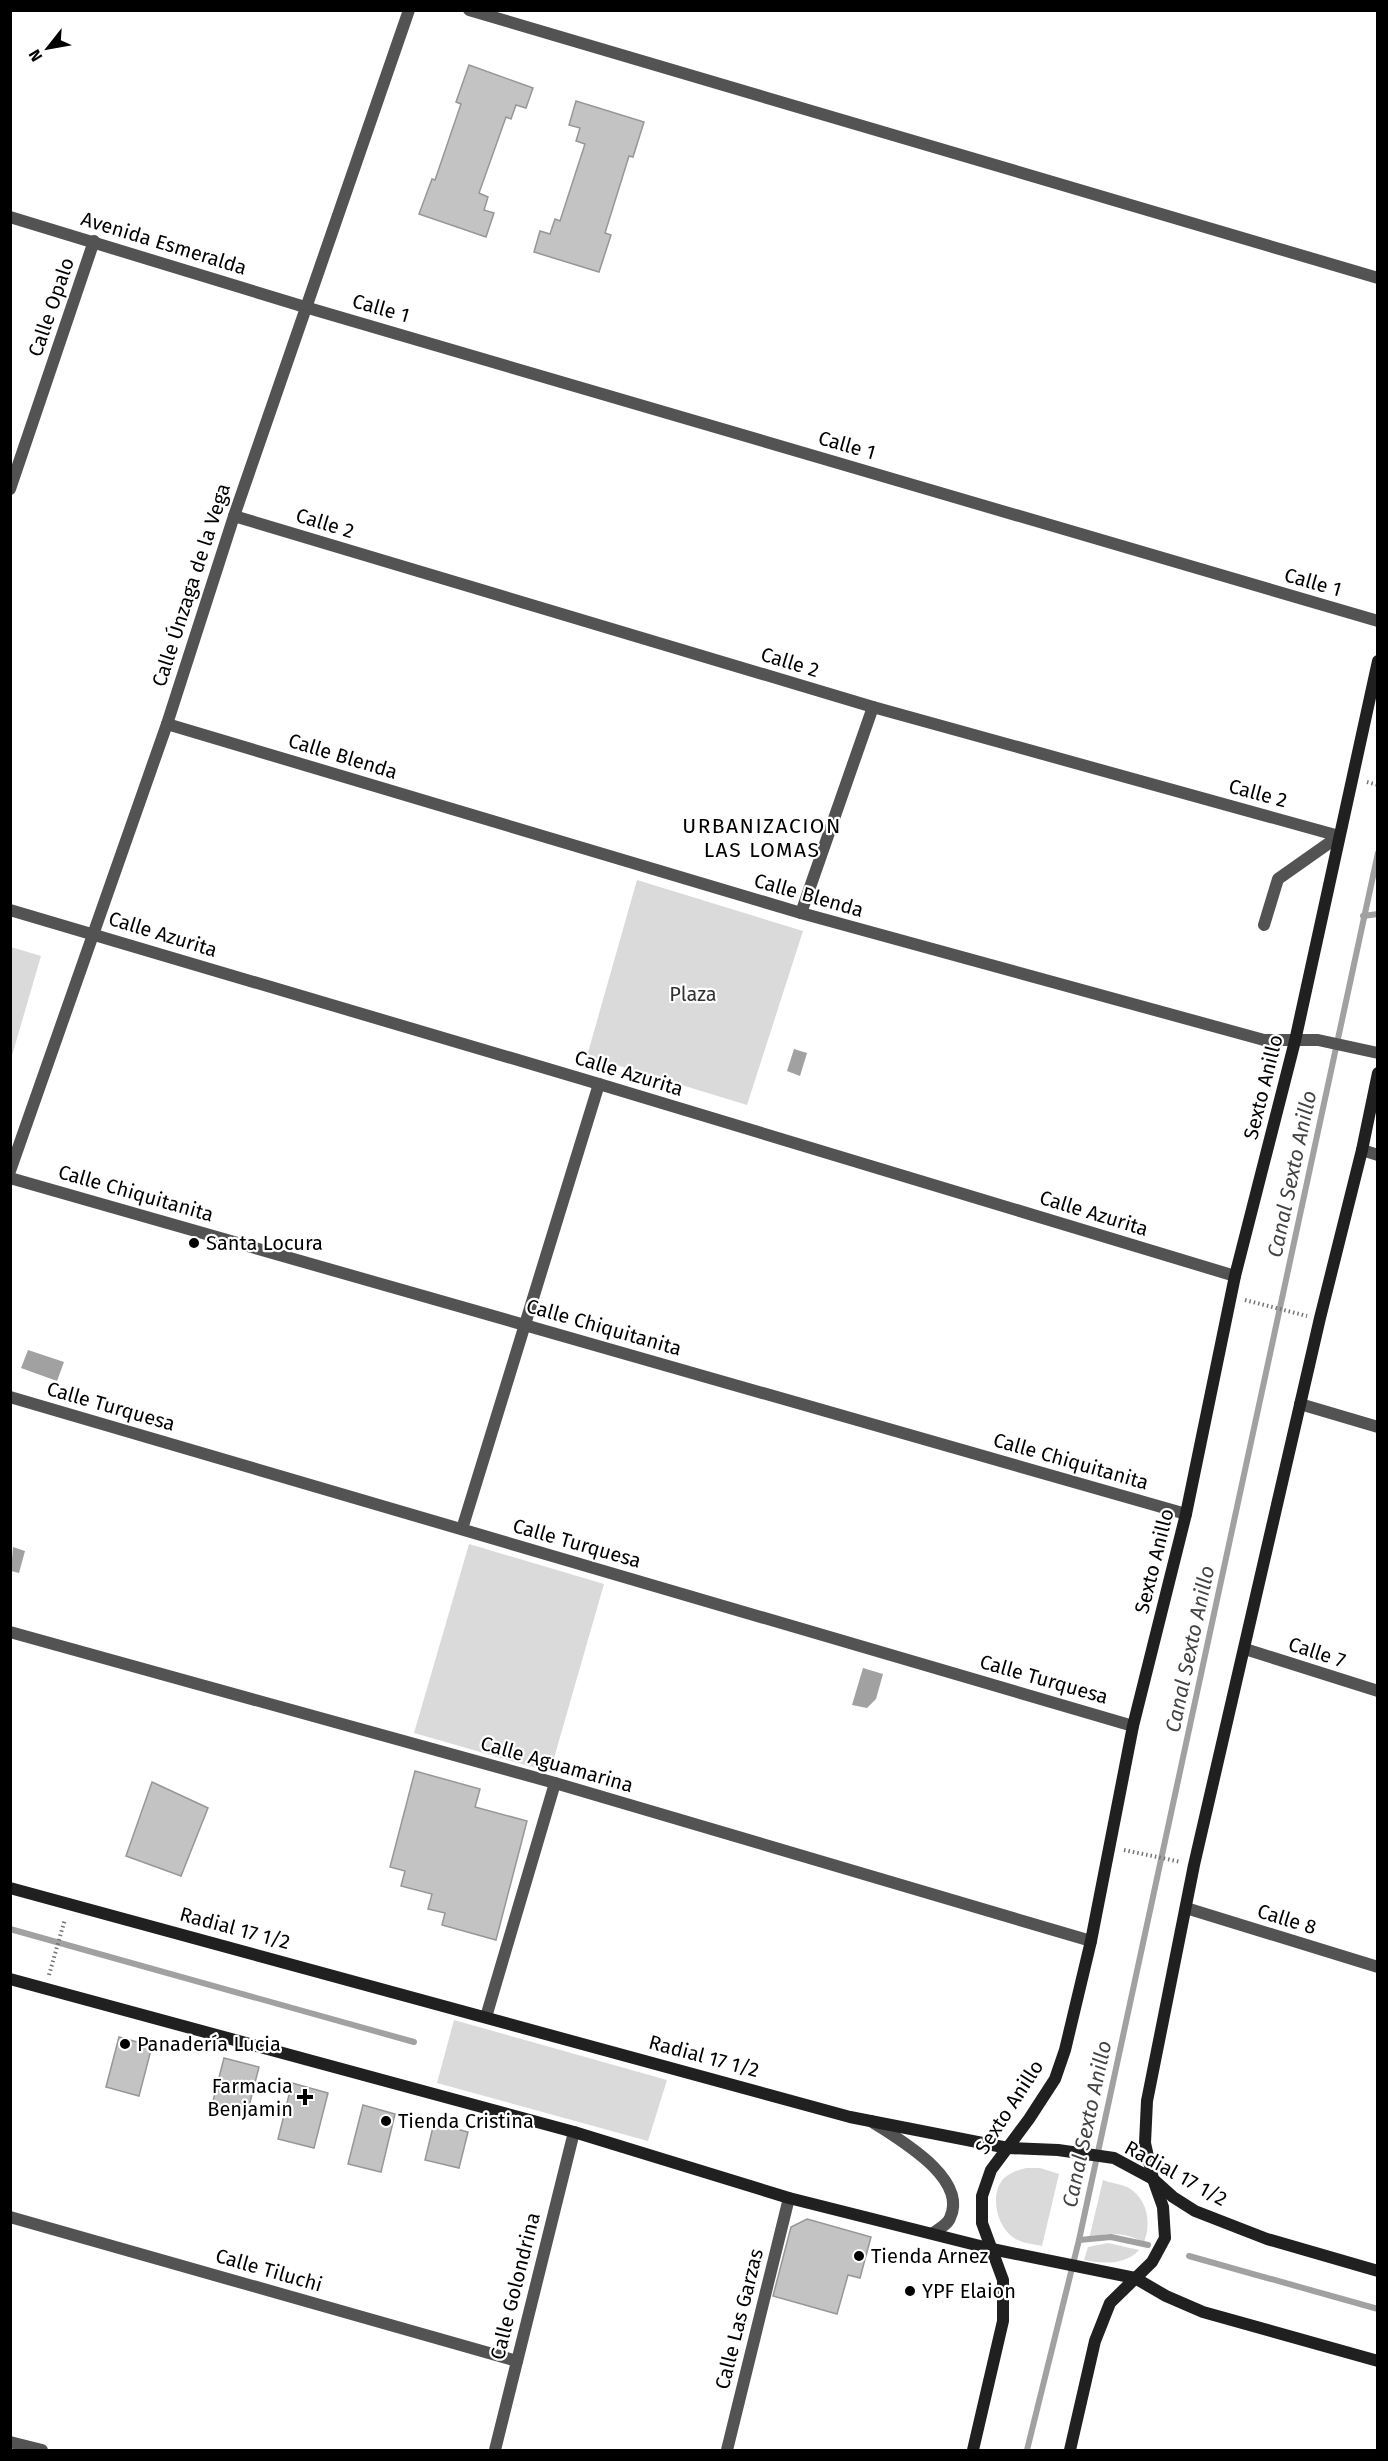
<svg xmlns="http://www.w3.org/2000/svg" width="1388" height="2461" font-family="'Fira Sans',sans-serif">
<rect width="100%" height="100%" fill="#fff"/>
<g fill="#dadada">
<polygon points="637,880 803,931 747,1105 587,1056"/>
<polygon points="11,947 41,956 11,1059 10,947"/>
<polygon points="469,1544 604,1584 550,1772 414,1733"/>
<polygon points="454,2020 667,2080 648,2141 437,2083"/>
<path d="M 1026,2168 L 1040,2168 L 1059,2174 L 1042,2246 C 1033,2244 1021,2243 1014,2238 C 998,2228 990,2198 1001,2182 C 1007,2173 1016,2171 1026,2168 Z"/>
<path d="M 1103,2180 C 1110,2183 1120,2184 1127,2187 C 1147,2197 1152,2223 1144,2242 C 1125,2233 1109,2231 1089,2239 Z"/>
<path d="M 1108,2243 L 1139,2250 C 1126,2265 1102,2264 1084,2260 L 1088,2247 Z"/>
</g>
<g fill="#a1a1a1">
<polygon points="794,1049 807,1053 800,1076 787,1071"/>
<polygon points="28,1350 64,1362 57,1381 21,1368"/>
<polygon points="13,1547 25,1551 19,1573 11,1571"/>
<polygon points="863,1668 883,1674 876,1699 867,1708 852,1705"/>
</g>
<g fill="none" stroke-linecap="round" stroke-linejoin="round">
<g stroke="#a1a1a1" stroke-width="6">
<polyline points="1363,916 1378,914"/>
<polyline points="10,1929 414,2042"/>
<polyline points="1079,2240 1111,2237 1148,2245"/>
<polyline points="1189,2256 1378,2309"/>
<polyline points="1027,2450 1079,2240 1378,853"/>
</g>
</g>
<g fill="#c3c3c3" stroke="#979797" stroke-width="1.5">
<polygon points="469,65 533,88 526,108 516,105 511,119 506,117 479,193 488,197 484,210 494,213 486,237 419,214 432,179 435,180 461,104 456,102"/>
<polygon points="576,101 644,122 633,157 629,156 605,233 611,235 599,272 534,252 540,231 550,234 555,219 560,221 585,144 576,141 580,128 569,125"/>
<polygon points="415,1771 480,1789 475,1807 527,1821 496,1940 442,1925 445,1913 428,1909 432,1894 401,1886 405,1871 390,1867"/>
<polygon points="152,1782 208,1808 181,1876 126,1856"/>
<polygon points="119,2037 152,2046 139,2096 106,2087"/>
<polygon points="224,2058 259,2067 247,2114 212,2105"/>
<polygon points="292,2083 328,2093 314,2148 278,2139"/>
<polygon points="363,2105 395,2114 381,2172 348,2164"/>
<polygon points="434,2123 468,2132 459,2168 425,2160"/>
<polygon points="807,2219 871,2237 860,2278 848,2275 837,2314 773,2296 791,2227"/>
</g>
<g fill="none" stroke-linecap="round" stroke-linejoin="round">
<g stroke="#757575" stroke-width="4" stroke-dasharray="1.5 3" stroke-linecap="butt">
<polyline points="1367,782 1378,785"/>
<polyline points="1245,1300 1307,1316"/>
<polyline points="1124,1850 1181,1862"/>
<polyline points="49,1975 65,1919"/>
</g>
<g stroke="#535353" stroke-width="12">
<polyline points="1264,925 1278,879 1339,836"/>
<path d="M 871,2121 C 898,2139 969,2178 950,2218 C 948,2224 939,2229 933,2233"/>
</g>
<g stroke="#535353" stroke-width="12">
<polyline points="469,10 1378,278"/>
<polyline points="10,217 305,307 1378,621"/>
<polyline points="10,489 94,241"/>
<polyline points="234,516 873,707 1339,836"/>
<polyline points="167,724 801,913 1264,1040 1318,1040 1378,1053"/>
<polyline points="10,910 599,1084 1235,1276"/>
<polyline points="801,913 873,707"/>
<polyline points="1362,1150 1378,1155"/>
<polyline points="10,1171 167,724 234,516 409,10"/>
<polyline points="10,1178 1186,1514"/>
<polyline points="10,1397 1133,1726"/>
<polyline points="1300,1404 1378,1427"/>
<polyline points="462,1529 599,1084"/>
<polyline points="10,1632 555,1783 1091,1941"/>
<polyline points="1245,1649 1378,1691"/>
<polyline points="1186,1908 1378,1967"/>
<polyline points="486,2017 555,1783"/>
<polyline points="10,2217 517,2361"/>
<polyline points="10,2442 42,2450"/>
<polyline points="495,2450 574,2132"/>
<polyline points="727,2450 789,2198"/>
</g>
<g stroke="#202020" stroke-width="12">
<polyline points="10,1888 850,2117 1008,2148 1058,2150 1114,2158 1153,2179 1173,2197 1195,2211 1267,2239 1378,2271"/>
<polyline points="10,1979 574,2132 789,2198 992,2249 1135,2278 1166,2296 1203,2312 1378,2361"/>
<polyline points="973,2450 1003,2321 1003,2280 982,2223 982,2196 991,2170 1029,2119 1055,2079 1065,2050 1091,1941 1133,1726 1186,1514 1235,1276 1295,1041 1378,661"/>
<polyline points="1070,2450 1095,2341 1110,2303 1152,2262 1165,2238 1163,2207 1153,2179 1145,2143 1147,2101 1194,1865 1320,1318 1362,1150 1378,1073"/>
</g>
</g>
<g fill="#000" stroke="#fff" stroke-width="2">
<circle cx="194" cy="1243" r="6"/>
<circle cx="125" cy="2044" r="6"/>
<path d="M302 2088h6v6h6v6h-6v6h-6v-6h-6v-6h6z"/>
<circle cx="386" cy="2121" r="6"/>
<circle cx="859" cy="2256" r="6"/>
<circle cx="910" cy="2291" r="6"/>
</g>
<g text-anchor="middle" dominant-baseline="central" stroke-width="4.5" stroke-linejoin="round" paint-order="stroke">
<g font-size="20" fill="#000" stroke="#fff">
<text transform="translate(164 243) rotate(17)">Avenida Esmeralda</text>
<text transform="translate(51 307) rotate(-71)">Calle Opalo</text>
<text transform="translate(381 308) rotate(16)">Calle 1</text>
<text transform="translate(847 445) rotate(16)">Calle 1</text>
<text transform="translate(325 523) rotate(17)">Calle 2</text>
<text transform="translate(1313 582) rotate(16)">Calle 1</text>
<text transform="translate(191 585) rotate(-72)">Calle Únzaga de la Vega</text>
<text transform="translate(790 662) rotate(17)">Calle 2</text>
<text transform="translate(343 756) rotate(17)">Calle Blenda</text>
<text transform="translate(1258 793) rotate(15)">Calle 2</text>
<text transform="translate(809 895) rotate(16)">Calle Blenda</text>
<text transform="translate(163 934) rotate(17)">Calle Azurita</text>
<text transform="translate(629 1073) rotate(17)">Calle Azurita</text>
<text transform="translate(1263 1087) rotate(-76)">Sexto Anillo</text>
<text transform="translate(136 1193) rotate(16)">Calle Chiquitanita</text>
<text transform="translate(1094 1213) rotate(17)">Calle Azurita</text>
<text transform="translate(604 1327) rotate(16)">Calle Chiquitanita</text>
<text transform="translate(111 1406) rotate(16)">Calle Turquesa</text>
<text transform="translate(1071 1461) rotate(16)">Calle Chiquitanita</text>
<text transform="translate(577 1543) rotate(16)">Calle Turquesa</text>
<text transform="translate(1154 1561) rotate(-76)">Sexto Anillo</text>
<text transform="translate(1317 1652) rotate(18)">Calle 7</text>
<text transform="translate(1044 1679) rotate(16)">Calle Turquesa</text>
<text transform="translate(557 1764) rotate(16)">Calle Aguamarina</text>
<text transform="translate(1287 1919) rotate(17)">Calle 8</text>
<text transform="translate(235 1928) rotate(15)">Radial 17 1/2</text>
<text transform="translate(704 2056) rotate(15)">Radial 17 1/2</text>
<text transform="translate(1009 2107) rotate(-57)">Sexto Anillo</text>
<text transform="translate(1176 2173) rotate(29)">Radial 17 1/2</text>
<text transform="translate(269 2270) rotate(16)">Calle Tiluchi</text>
<text transform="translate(515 2286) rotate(-76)">Calle Golondrina</text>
<text transform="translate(739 2319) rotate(-76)">Calle Las Garzas</text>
</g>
<g font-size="20" fill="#313131" stroke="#fff">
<text x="693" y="994">Plaza</text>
</g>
<g font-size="20" fill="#000" stroke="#fff" text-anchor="start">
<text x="206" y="1243">Santa Locura</text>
<text x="137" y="2044">Panadería Lucia</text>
<text x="293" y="2086" text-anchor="end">Farmacia<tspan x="293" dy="23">Benjamin</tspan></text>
<text x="398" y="2121">Tienda Cristina</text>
<text x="871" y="2256">Tienda Arnez</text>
<text x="922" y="2291">YPF Elaion</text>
</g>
<g font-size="21" letter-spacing="1.5" fill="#000" stroke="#fff">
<text x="762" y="826">URBANIZACION<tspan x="762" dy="24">LAS LOMAS</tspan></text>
</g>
<g font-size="21" font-style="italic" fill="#424242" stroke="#fff">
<text transform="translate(1292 1174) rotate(-78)">Canal Sexto Anillo</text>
<text transform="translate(1190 1649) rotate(-78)">Canal Sexto Anillo</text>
<text transform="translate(1087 2124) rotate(-78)">Canal Sexto Anillo</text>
</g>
</g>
<rect width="1388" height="2461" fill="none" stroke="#000000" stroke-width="24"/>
<g transform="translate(48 48) rotate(239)" stroke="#ffffff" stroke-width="4.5" paint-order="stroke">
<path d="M0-4.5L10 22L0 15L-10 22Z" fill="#000000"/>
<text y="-9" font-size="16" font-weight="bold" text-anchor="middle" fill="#000000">N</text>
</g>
</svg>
